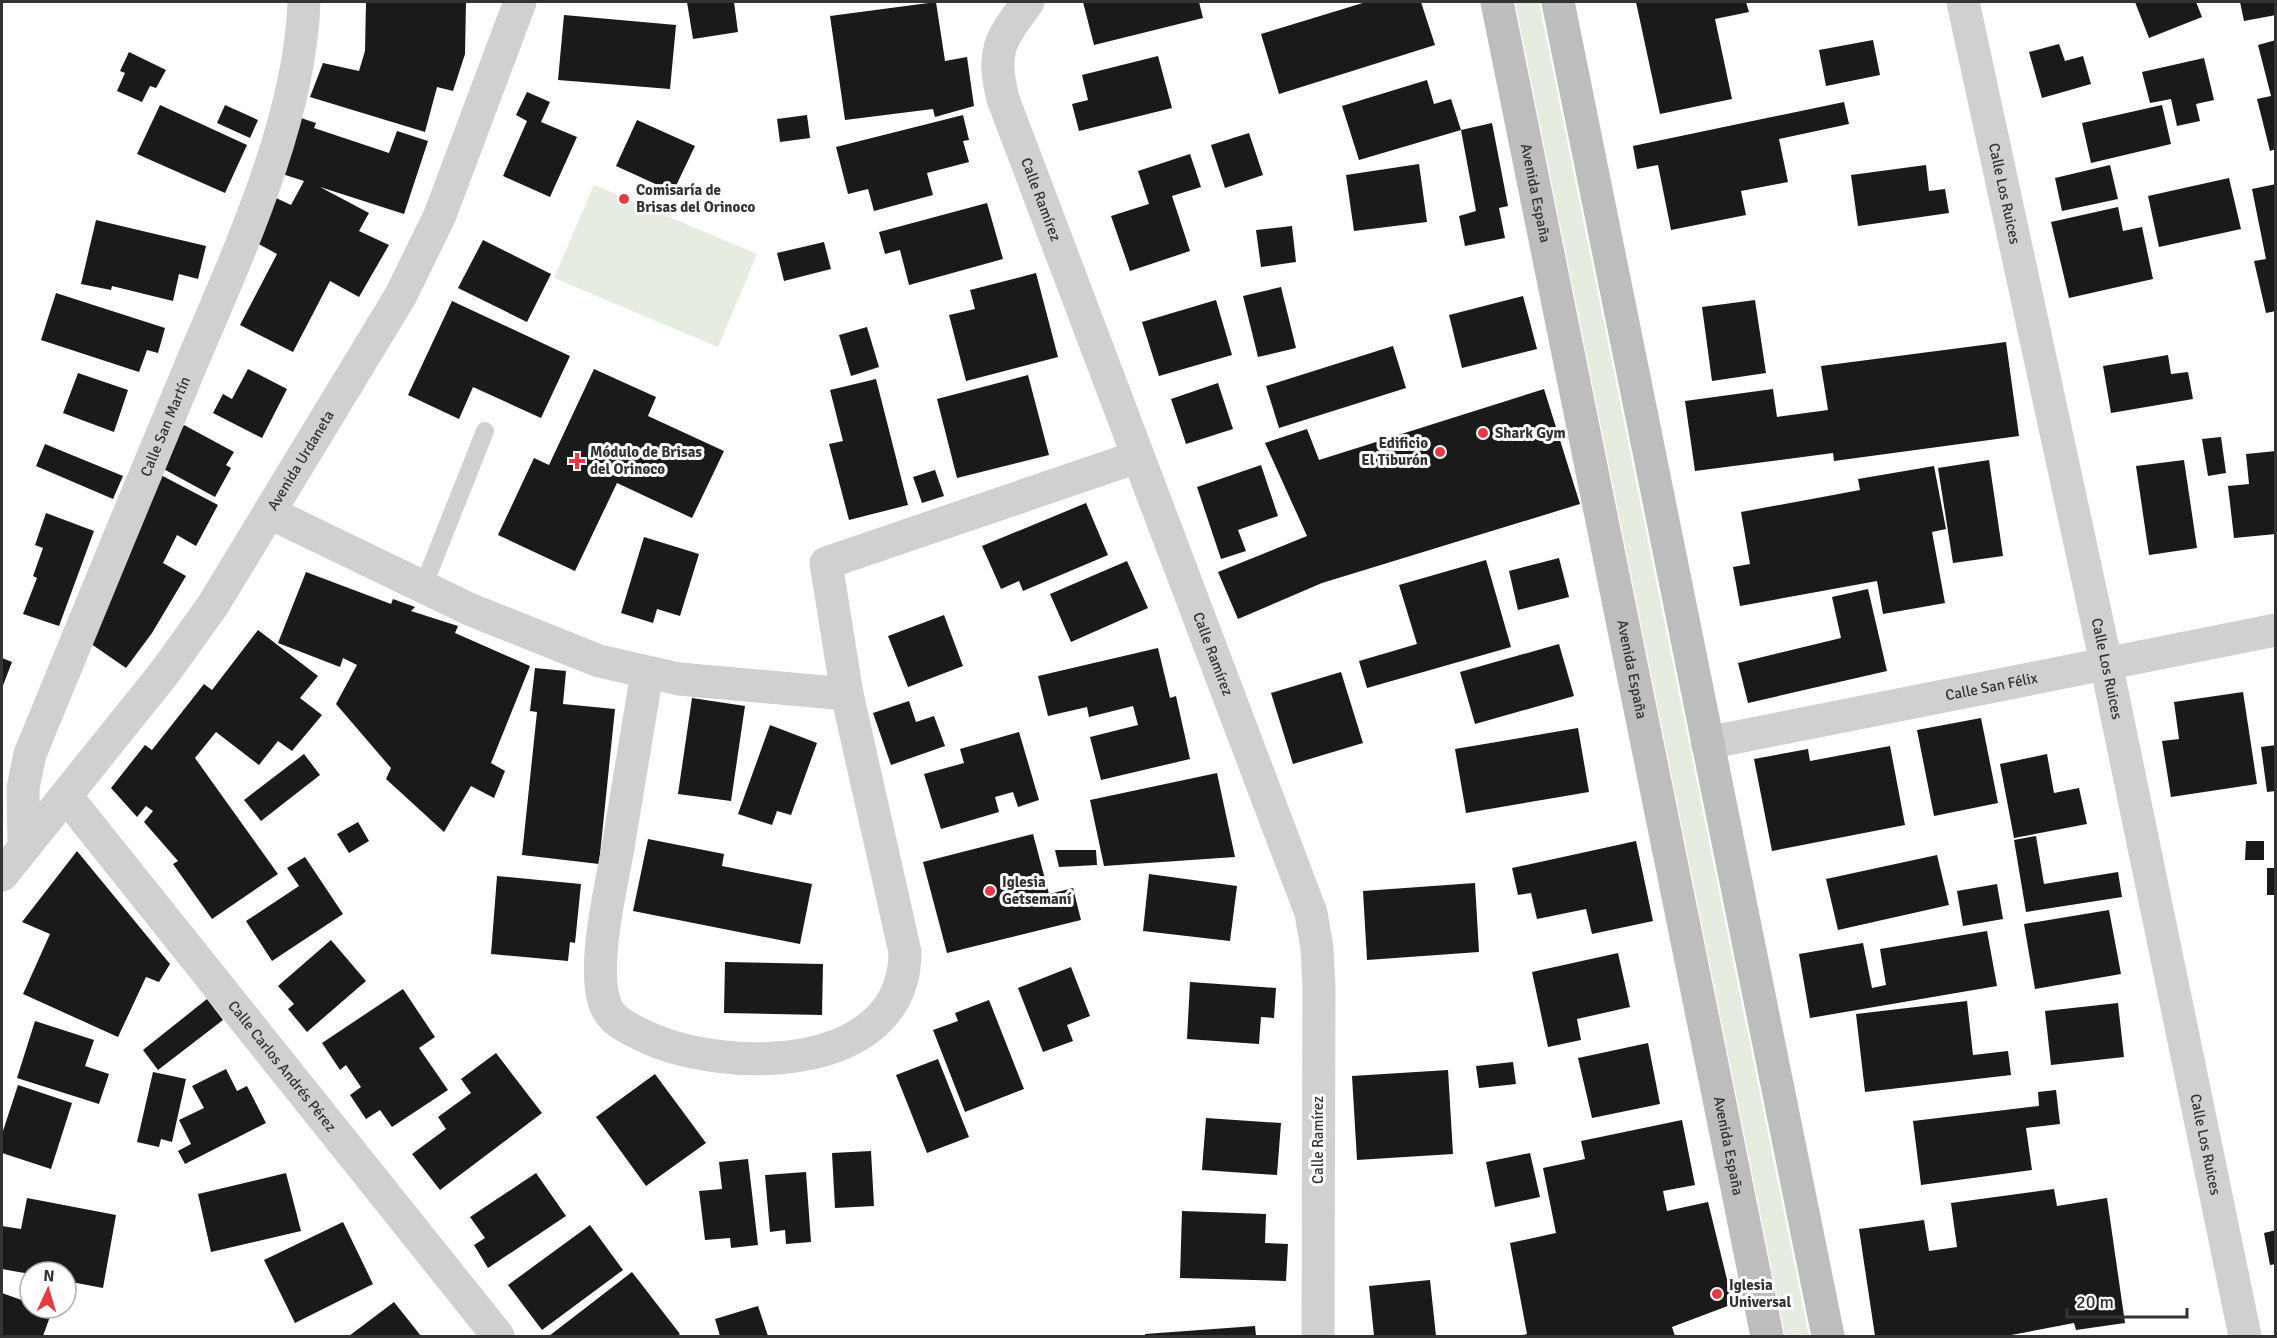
<svg xmlns="http://www.w3.org/2000/svg" width="2277" height="1338" font-family="Signika,sans-serif">
<rect width="100%" height="100%" fill="#fff"/>
<g fill="#e6ecdf">
<polygon points="1515,2 1539,2 1809,1336 1785,1336"/>
<polygon points="594,185 757,254 718,347 554,278"/>
</g>
<g fill="#1a1a1a">
<polygon points="366,2 466,2 465,54 453,91 437,87 425,132 310,97 323,63 359,71 365,51"/>
<polygon points="687,2 734,2 738,32 693,39"/>
<polygon points="936,2 945,61 967,57 974,106 935,117 933,109 845,120 830,16"/>
<polygon points="1083,2 1199,2 1203,18 1094,45"/>
<polygon points="1366,2 1421,2 1435,45 1279,94 1261,34"/>
<polygon points="1636,2 1746,2 1749,12 1715,19 1732,99 1660,114"/>
<polygon points="2135,2 2196,2 2202,17 2149,38"/>
<polygon points="2240,2 2276,2 2276,15 2244,21"/>
<polygon points="564,15 676,25 670,89 558,80"/>
<polygon points="1873,40 1880,75 1826,86 1819,50"/>
<polygon points="2276,40 2276,149 2270,151 2257,99 2271,96 2258,45"/>
<polygon points="2059,44 2065,61 2083,56 2091,84 2042,98 2029,52"/>
<polygon points="129,52 166,70 156,88 150,86 142,102 117,91 125,73 120,71"/>
<polygon points="1158,56 1172,108 1079,131 1072,104 1088,100 1082,75"/>
<polygon points="2204,58 2214,100 2196,104 2200,121 2177,126 2171,99 2150,103 2142,72"/>
<polygon points="1427,80 1434,104 1451,99 1461,130 1492,123 1508,206 1499,208 1505,238 1465,246 1459,216 1476,211 1461,130 1359,160 1342,106"/>
<polygon points="527,92 550,102 541,122 577,137 550,197 503,176 527,121 516,115"/>
<polygon points="1844,102 1849,124 1779,139 1788,182 1741,191 1746,215 1671,230 1658,165 1637,169 1633,146"/>
<polygon points="160,105 247,145 225,193 137,154"/>
<polygon points="225,105 258,120 250,138 217,123"/>
<polygon points="2162,105 2171,144 2091,163 2082,123"/>
<polygon points="807,115 810,138 780,142 777,119"/>
<polygon points="963,115 969,140 963,141 969,162 927,173 933,195 874,211 868,189 848,194 836,147"/>
<polygon points="298,117 316,123 314,128 389,153 397,131 428,141 404,214 320,187 369,213 359,231 389,245 359,297 330,281 293,352 240,325 277,254 255,242 274,197 291,205 304,181 279,173"/>
<polygon points="637,120 695,146 673,192 616,166"/>
<polygon points="1249,133 1263,175 1225,188 1211,145"/>
<polygon points="1190,154 1201,187 1172,196 1190,251 1130,271 1111,216 1149,204 1138,171"/>
<polygon points="1419,164 1427,222 1354,231 1346,175"/>
<polygon points="1926,165 1929,191 1945,189 1949,213 1858,226 1851,175"/>
<polygon points="2110,165 2118,199 2062,211 2055,178"/>
<polygon points="2229,178 2241,229 2159,247 2148,196"/>
<polygon points="2276,184 2276,311 2266,313 2254,261 2266,259 2252,189"/>
<polygon points="987,203 1003,259 909,285 900,250 885,254 879,232"/>
<polygon points="2118,207 2123,231 2142,227 2153,279 2069,298 2051,222"/>
<polygon points="96,220 206,246 198,279 179,274 173,301 112,286 111,290 81,284"/>
<polygon points="1292,226 1296,262 1261,267 1256,230"/>
<polygon points="483,240 551,274 527,322 458,288"/>
<polygon points="824,242 831,269 784,281 777,253"/>
<polygon points="1036,273 1058,357 966,381 949,315 975,309 970,290"/>
<polygon points="1281,287 1296,348 1258,357 1243,296"/>
<polygon points="56,293 165,328 158,353 147,350 139,372 41,340"/>
<polygon points="1523,296 1537,349 1462,368 1449,315"/>
<polygon points="1216,300 1232,355 1159,376 1142,322"/>
<polygon points="1755,300 1766,373 1712,381 1702,307"/>
<polygon points="452,301 570,356 541,418 473,387 459,419 408,395"/>
<polygon points="867,327 879,367 851,376 839,335"/>
<polygon points="2006,342 2019,436 1834,461 1833,453 1695,471 1685,401 1773,389 1777,417 1828,410 1821,366"/>
<polygon points="1393,346 1406,388 1279,428 1266,386"/>
<polygon points="2168,355 2171,374 2188,372 2193,399 2111,413 2103,366"/>
<polygon points="248,369 287,389 262,438 213,413 223,394 232,399"/>
<polygon points="594,369 656,397 648,416 724,451 692,518 617,483 575,571 498,535 534,458 549,465"/>
<polygon points="78,373 128,390 114,432 63,413"/>
<polygon points="1028,375 1049,455 957,478 937,399"/>
<polygon points="876,379 908,505 849,520 829,444 843,441 830,390"/>
<polygon points="1218,383 1233,429 1186,444 1171,399"/>
<polygon points="1544,389 1580,504 1322,583 1238,619 1218,572 1307,536 1265,443 1307,429 1319,460"/>
<polygon points="184,425 234,452 226,465 231,468 215,497 160,467"/>
<polygon points="2221,437 2226,473 2208,476 2202,439"/>
<polygon points="45,444 123,476 113,499 36,466"/>
<polygon points="2276,451 2276,534 2234,538 2228,486 2249,484 2246,454"/>
<polygon points="1989,460 2003,556 1953,563 1938,468"/>
<polygon points="2184,460 2197,548 2149,555 2136,466"/>
<polygon points="1261,465 1278,516 1238,530 1246,551 1221,559 1197,487"/>
<polygon points="1934,466 1946,529 1932,532 1945,603 1883,614 1877,581 1740,606 1733,567 1750,564 1741,512 1860,490 1858,479"/>
<polygon points="935,470 944,496 922,503 913,477"/>
<polygon points="157,473 218,505 196,546 177,535 163,563 186,576 152,633 126,668 84,639"/>
<polygon points="1086,503 1108,555 1023,591 1019,581 1001,589 982,546"/>
<polygon points="46,513 94,531 59,626 23,614 37,578 33,576 43,548 35,545"/>
<polygon points="644,537 699,554 680,616 657,609 653,623 621,613"/>
<polygon points="1559,558 1569,597 1518,610 1509,571"/>
<polygon points="1486,560 1511,647 1367,688 1359,661 1417,644 1399,585"/>
<polygon points="1127,561 1148,608 1071,642 1050,594"/>
<polygon points="306,572 391,604 393,599 415,607 411,611 458,626 455,633 530,666 491,763 505,771 494,798 471,786 444,832 386,779 391,768 336,704 357,665 343,658 340,667 278,643"/>
<polygon points="1868,589 1887,671 1748,703 1738,663 1841,638 1832,597"/>
<polygon points="944,615 963,666 908,687 888,636"/>
<polygon points="258,630 318,676 300,698 322,715 292,751 278,741 259,765 216,732 195,758 278,874 212,919 173,864 178,861 144,822 153,811 146,806 137,817 111,788 145,745 152,750 204,684 212,690"/>
<polygon points="1559,644 1574,696 1475,724 1460,672"/>
<polygon points="1158,648 1170,698 1176,696 1190,759 1101,780 1090,737 1138,725 1133,706 1089,717 1087,707 1048,716 1038,676"/>
<polygon points="2,658 12,662 2,688"/>
<polygon points="535,668 566,671 563,704 615,709 599,864 522,855 537,712 530,711"/>
<polygon points="1341,672 1363,743 1293,764 1271,693"/>
<polygon points="2243,692 2257,784 2171,797 2162,741 2179,739 2174,702"/>
<polygon points="692,698 745,706 731,801 678,794"/>
<polygon points="909,701 916,722 934,716 945,746 891,765 873,713"/>
<polygon points="1981,718 1998,803 1934,816 1917,730"/>
<polygon points="770,725 817,743 791,815 777,811 772,825 738,814"/>
<polygon points="1578,728 1589,792 1466,813 1455,749"/>
<polygon points="1019,732 1039,800 1018,807 1013,792 995,797 999,812 941,829 924,774 964,763 960,749"/>
<polygon points="2276,745 2276,791 2267,792 2261,747"/>
<polygon points="1890,746 1905,825 1772,851 1754,759 1808,749 1810,761"/>
<polygon points="304,754 320,775 261,821 244,800"/>
<polygon points="2047,754 2054,793 2079,788 2087,824 2014,838 2000,764"/>
<polygon points="1217,773 1235,857 1104,866 1090,800"/>
<polygon points="358,822 369,841 349,853 337,834"/>
<polygon points="1033,834 1049,894 1073,888 1081,920 947,953 923,862"/>
<polygon points="2036,836 2044,884 2118,872 2122,897 2026,912 2014,840"/>
<polygon points="648,839 724,854 722,866 812,884 800,944 633,911"/>
<polygon points="1636,841 1653,921 1592,934 1586,909 1537,919 1531,893 1518,895 1512,868"/>
<polygon points="2246,841 2264,841 2264,860 2245,860"/>
<polygon points="1055,850 1096,850 1097,865 1059,867"/>
<polygon points="77,851 170,964 159,982 146,977 118,1037 23,994 50,934 22,922"/>
<polygon points="1937,855 1949,905 1838,930 1826,879"/>
<polygon points="305,857 343,914 272,961 246,921 299,886 287,868"/>
<rect x="2267" y="868" width="9" height="27"/>
<polygon points="1149,874 1237,886 1230,941 1143,931"/>
<polygon points="497,876 581,884 575,943 570,942 568,961 491,954"/>
<polygon points="1475,883 1479,952 1367,960 1363,891"/>
<polygon points="1997,884 2003,919 1963,926 1957,891"/>
<polygon points="2109,910 2121,974 2035,989 2024,924"/>
<polygon points="1987,931 1997,986 1810,1018 1799,954 1863,943 1872,988 1886,985 1880,949"/>
<polygon points="331,940 366,981 307,1032 288,1009 294,1004 278,986"/>
<polygon points="1618,953 1630,1007 1577,1019 1581,1040 1548,1047 1532,972"/>
<polygon points="725,962 823,964 822,1015 724,1013"/>
<polygon points="1071,967 1090,1016 1067,1025 1073,1041 1043,1052 1018,988"/>
<polygon points="1190,982 1276,988 1274,1018 1261,1017 1259,1044 1187,1039"/>
<polygon points="403,989 435,1037 419,1048 448,1090 392,1127 380,1110 366,1119 350,1095 361,1087 346,1065 340,1070 322,1043"/>
<polygon points="207,999 223,1020 158,1070 143,1050"/>
<polygon points="989,1000 1024,1089 965,1112 933,1030 958,1021 955,1013"/>
<polygon points="1967,1001 1973,1055 2008,1051 2011,1075 1865,1092 1856,1014"/>
<polygon points="2118,1003 2124,1057 2051,1065 2045,1011"/>
<polygon points="35,1021 94,1040 85,1066 109,1074 99,1104 17,1078"/>
<polygon points="1648,1043 1660,1104 1592,1118 1578,1058"/>
<polygon points="496,1053 542,1113 440,1190 412,1154 446,1129 438,1117 471,1093 461,1079"/>
<polygon points="938,1059 969,1137 927,1153 896,1075"/>
<polygon points="1513,1062 1516,1084 1479,1088 1476,1066"/>
<polygon points="226,1069 237,1091 247,1086 266,1123 185,1164 178,1151 191,1144 179,1120 204,1108 192,1086"/>
<polygon points="1448,1070 1453,1154 1357,1160 1352,1076"/>
<polygon points="153,1072 186,1079 172,1142 161,1139 159,1147 137,1142"/>
<polygon points="655,1074 706,1143 646,1186 596,1117"/>
<polygon points="18,1085 72,1103 51,1169 2,1153 2,1134"/>
<polygon points="2056,1090 2060,1124 2026,1128 2032,1170 1921,1185 1913,1121 2039,1106 2038,1092"/>
<polygon points="1206,1118 1281,1123 1277,1175 1202,1170"/>
<polygon points="1682,1120 1695,1185 1663,1191 1667,1211 1708,1202 1733,1304 1672,1327 1675,1336 1520,1336 1527,1334 1510,1243 1556,1233 1543,1168 1585,1159 1581,1141"/>
<polygon points="871,1151 874,1206 835,1208 832,1153"/>
<polygon points="1530,1153 1540,1197 1495,1207 1486,1162"/>
<polygon points="748,1159 758,1245 731,1248 730,1238 705,1240 699,1191 722,1189 719,1162"/>
<polygon points="806,1172 811,1242 786,1244 785,1230 770,1232 765,1175"/>
<polygon points="286,1173 301,1231 211,1252 198,1194"/>
<polygon points="536,1173 566,1216 488,1268 474,1245 485,1238 470,1217"/>
<polygon points="2054,1189 2057,1206 2107,1198 2125,1323 2076,1330 2074,1323 2006,1336 1875,1336 1859,1229 1924,1220 1929,1251 1957,1247 1951,1203"/>
<polygon points="27,1198 116,1215 103,1288 66,1281 66,1272 30,1272 30,1274 2,1269 2,1226 21,1229"/>
<polygon points="1182,1211 1266,1214 1265,1243 1288,1244 1286,1281 1180,1278"/>
<polygon points="343,1222 373,1284 295,1323 264,1260"/>
<polygon points="590,1225 623,1270 542,1330 508,1285"/>
<polygon points="2276,1230 2276,1264 2270,1265 2264,1233"/>
<polygon points="632,1272 680,1334 677,1336 549,1336"/>
<polygon points="1430,1280 1436,1336 1374,1336 1369,1286"/>
<polygon points="2,1293 30,1303 30,1308 52,1311 43,1336 2,1336"/>
<polygon points="394,1302 421,1336 349,1336"/>
<polygon points="758,1306 768,1336 720,1336 715,1319"/>
<polygon points="1255,1326 1256,1336 1145,1336 1145,1334"/>
</g>
<g fill="none" stroke-linecap="round" stroke-linejoin="round">
<polyline stroke="#d0d0d0" stroke-width="18" points="423,587 485,431"/>
<g stroke="#d0d0d0" stroke-width="33">
<path id="s1" d="M 1028,2 C 1000,40 991,50 1003,99 L 1311,913 L 1317,948 L 1319,989 L 1318,1336"/>
<path id="s2" d="M 1963,2 L 2106,663 L 2245,1336"/>
<polyline points="270,513 469,609 599,661 679,679 847,694"/>
<path d="M 647,673 C 637,733 627,793 617,853 C 610,892 593,963 604,1001 C 609,1019 624,1026 640,1034 C 720,1075 905,1076 905,952 L 847,694 L 826,563 L 1137,457"/>
<path id="s3" d="M 1707,743 L 2276,630"/>
<path id="s4" d="M 66,796 L 498,1336"/>
<path id="s5" d="M 24,847 L 23,788 L 30,754 C 82,627 135,499 188,372 C 235,260 300,124 304,2"/>
<path id="s6" d="M 2,875 L 165,672 L 213,605 L 401,295 L 440,215 L 520,2"/>
</g>
<g stroke="#bdbdbd" stroke-width="33">
<path id="s7" d="M 1497,2 L 1767,1336"/>
<polyline points="1558,2 1828,1336"/>
</g>
</g>
<g fill="#e63946" stroke="#fff" stroke-width="2">
<circle cx="624" cy="199" r="6"/>
<circle cx="1483" cy="433" r="6"/>
<circle cx="1440" cy="452" r="6"/>
<path d="M574 452h6v6h6v6h-6v6h-6v-6h-6v-6h6z"/>
<circle cx="990" cy="891" r="6"/>
<circle cx="1717" cy="1294" r="6"/>
</g>
<g text-anchor="middle" dominant-baseline="central" stroke-width="6" stroke-linejoin="round" paint-order="stroke">
<g font-size="15" font-weight="bold" fill="#333" stroke="#fff" text-anchor="start">
<text x="636" y="190">Comisaría de<tspan x="636" dy="17">Brisas del Orinoco</tspan></text>
<text x="1495" y="433">Shark Gym</text>
<text x="1428" y="443" text-anchor="end">Edificio<tspan x="1428" dy="17">El Tiburón</tspan></text>
<text x="590" y="452">Módulo de Brisas<tspan x="590" dy="17">del Orinoco</tspan></text>
<text x="1002" y="882">Iglesia<tspan x="1002" dy="17">Getsemaní</tspan></text>
<text x="1729" y="1285">Iglesia<tspan x="1729" dy="17">Universal</tspan></text>
</g>
<g font-size="15" fill="#333" stroke="#fff">
<text stroke="none"><textPath href="#s7" startOffset="195">Avenida España</textPath></text>
<text stroke="none"><textPath href="#s2" startOffset="196">Calle Los Ruices</textPath></text>
<text stroke="none"><textPath href="#s1" startOffset="213">Calle Ramírez</textPath></text>
<text stroke="none"><textPath href="#s5" startOffset="448">Calle San Martín</textPath></text>
<text stroke="none"><textPath href="#s6" startOffset="512">Avenida Urdaneta</textPath></text>
<text stroke="none"><textPath href="#s1" startOffset="699">Calle Ramírez</textPath></text>
<text stroke="none"><textPath href="#s2" startOffset="682">Calle Los Ruices</textPath></text>
<text stroke="none"><textPath href="#s7" startOffset="681">Avenida España</textPath></text>
<text stroke="none"><textPath href="#s3" startOffset="290">Calle San Félix</textPath></text>
<text stroke="none"><textPath href="#s4" startOffset="346">Calle Carlos Andrés Pérez</textPath></text>
<text transform="translate(1318 1140) rotate(-90)">Calle Ramírez</text>
<text stroke="none"><textPath href="#s2" startOffset="1168">Calle Los Ruices</textPath></text>
<text stroke="none"><textPath href="#s7" startOffset="1167">Avenida España</textPath></text>
</g>
</g>
<rect width="2277" height="1338" fill="none" stroke="#333333" stroke-width="6"/>
<g transform="translate(48 1290) rotate(4)"><circle r="28" fill="#ffffff" stroke="#adadad" stroke-width="1.5"/>
<path d="M0-4.5L10 22L0 15L-10 22Z" fill="#e63946"/>
<text y="-9" font-size="16" font-weight="bold" text-anchor="middle" fill="#333333">N</text>
</g>
<path d="M2067 1308v9h120v-9" fill="none" stroke="#333333" stroke-width="3"/>
<text x="2076" y="1308" font-size="18" fill="#333333" stroke="#ffffff" stroke-width="4.5" paint-order="stroke">20 m</text>
</svg>
